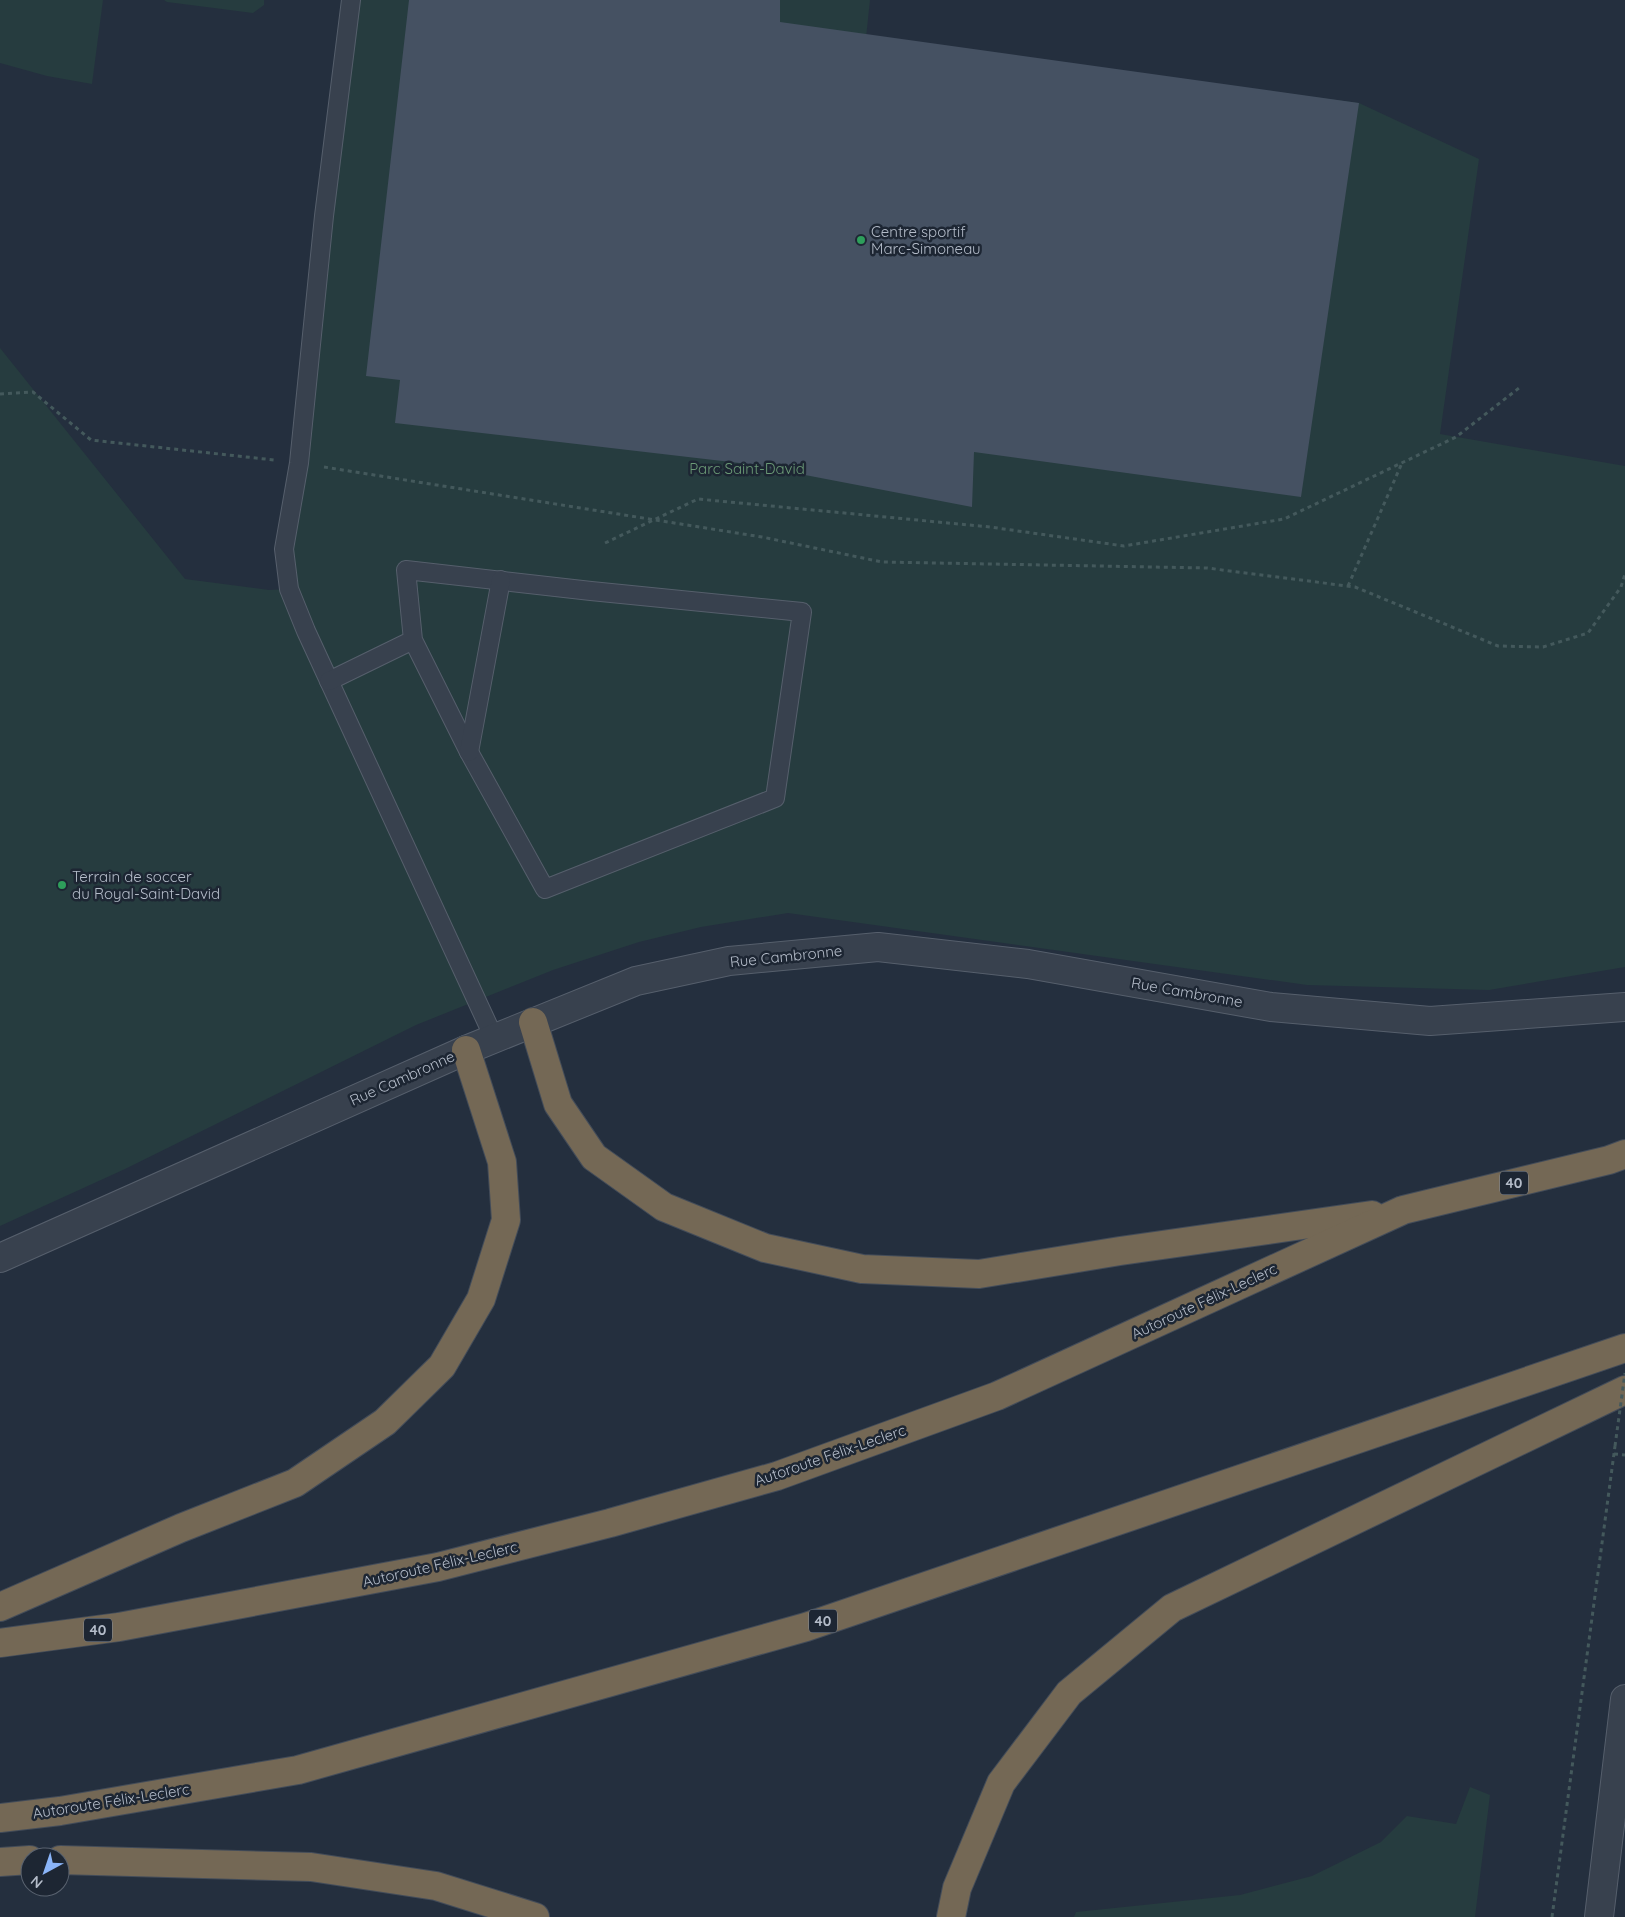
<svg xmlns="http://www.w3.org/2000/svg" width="1625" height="1917" font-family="Quicksand,sans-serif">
<rect width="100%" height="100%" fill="#242f3e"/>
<g fill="#263c3f">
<polygon points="0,0 103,0 92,84 47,76 0,63"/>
<polygon points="164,0 264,0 264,5 253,13 167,2"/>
<polygon points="351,0 870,0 866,38 1359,103 1479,159 1440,434 1625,466 1625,967 1489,990 1307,985 788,913 701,927 639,942 553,970 416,1025 125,1169 0,1226 0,348 185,579 269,590 288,589"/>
<polygon points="1470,1787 1490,1795 1475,1917 1074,1917 1076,1912 1240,1895 1312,1876 1381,1842 1407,1816 1456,1824"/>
</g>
<polygon fill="#455162" points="409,0 780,0 780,22 1359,103 1301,497 974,452 972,507 748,464 395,423 400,380 366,376"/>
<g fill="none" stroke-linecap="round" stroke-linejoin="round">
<defs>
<g id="service">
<polyline points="351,0 324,216 299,463 284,549 289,589 306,631 494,1038"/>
<polyline points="329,681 413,640 406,570 591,591 802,612 775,798 545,889 469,752 413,640"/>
<polyline points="469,752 501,580"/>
</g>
<polyline id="minor" points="0,1258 466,1050"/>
<g id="tertiary">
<polyline points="466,1050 636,981 729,961 878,947 1028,964 1271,1007 1430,1021 1625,1007"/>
<polyline points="1599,1917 1625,1699"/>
</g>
<g id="motorway">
<polyline points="533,1022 558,1104 594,1157 664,1207 765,1248 862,1269 979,1274 1120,1251 1372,1215"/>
<polyline points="0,1607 181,1528 295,1483 385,1422 442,1366 481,1299 506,1220 502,1162 466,1050"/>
<polyline points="0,1643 119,1627 438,1567 610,1523 777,1476 997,1396 1403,1210 1609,1160 1625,1154"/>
<polyline points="0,1818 60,1811 298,1770 806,1627 1625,1348"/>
<polyline points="60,1860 311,1867 436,1886 535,1917"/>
<polyline points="0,1862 30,1860"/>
<polyline points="951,1917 957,1888 1001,1783 1069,1693 1172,1608 1625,1390"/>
</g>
</defs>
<use href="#service" stroke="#565f6c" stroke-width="20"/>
<use href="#minor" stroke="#565f6c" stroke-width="30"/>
<use href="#tertiary" stroke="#565f6c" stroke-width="30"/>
<use href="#motorway" stroke="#434c59" stroke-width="30"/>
<g stroke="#44595c" stroke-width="3" stroke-dasharray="4 4" stroke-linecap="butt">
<polyline points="0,394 33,392 91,440 274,460"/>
<polyline points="324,467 762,537 882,562 1207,568 1355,587 1498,646 1543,647 1588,633 1621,587 1625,574"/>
<polyline points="605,543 698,499 990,527 1124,546 1284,519 1456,437 1519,388"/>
<polyline points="1348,586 1402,463"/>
<polyline points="1614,1454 1625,1455"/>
<polyline points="1552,1917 1615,1446"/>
</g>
<use href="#service" stroke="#38414e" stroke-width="18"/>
<use href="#minor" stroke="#38414e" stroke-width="28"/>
<use href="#tertiary" stroke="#38414e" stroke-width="28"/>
<use href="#motorway" stroke="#746855" stroke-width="28"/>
<polyline stroke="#44595c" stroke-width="3" stroke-dasharray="4 4" stroke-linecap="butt" points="1615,1446 1625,1373"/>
</g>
<g fill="#2e9e5b" stroke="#1d2633" stroke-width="2">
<circle cx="861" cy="240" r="5"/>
<circle cx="62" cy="885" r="5"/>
</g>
<g text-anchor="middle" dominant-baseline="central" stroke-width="5" stroke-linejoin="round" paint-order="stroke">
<g fill="#1d2633" stroke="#878f9c" stroke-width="1">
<rect x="1500" y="1171.5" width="28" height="23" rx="4"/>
<rect x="809" y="1609.5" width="28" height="23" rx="4"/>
<rect x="84" y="1618.5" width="28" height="23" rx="4"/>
</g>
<g font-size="14" font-weight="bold" fill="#b4bcc9">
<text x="1514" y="1183">40</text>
<text x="823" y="1621">40</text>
<text x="98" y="1630">40</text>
</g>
<g font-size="15" fill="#b4bcc9" stroke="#1d2633" text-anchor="start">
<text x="871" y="231">Centre sportif<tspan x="871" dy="17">Marc-Simoneau</tspan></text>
<text x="72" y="876">Terrain de soccer<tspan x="72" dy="17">du Royal-Saint-David</tspan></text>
</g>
<g font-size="15" fill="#6b9a76" stroke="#1d2633">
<text x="747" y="468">Parc Saint-David</text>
</g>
<g font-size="15" fill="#b4bcc9" stroke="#1d2633">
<text transform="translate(786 956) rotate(-6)">Rue Cambronne</text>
<text transform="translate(1187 992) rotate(10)">Rue Cambronne</text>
<text transform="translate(402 1078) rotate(-24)">Rue Cambronne</text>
<text transform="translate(1204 1301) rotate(-25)">Autoroute Félix-Leclerc</text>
<text transform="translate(830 1455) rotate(-19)">Autoroute Félix-Leclerc</text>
<text transform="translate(440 1564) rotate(-13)">Autoroute Félix-Leclerc</text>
<text transform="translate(111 1801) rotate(-9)">Autoroute Félix-Leclerc</text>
</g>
</g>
<g transform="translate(45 1872) rotate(220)"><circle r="24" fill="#1d2633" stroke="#59626f"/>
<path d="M0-4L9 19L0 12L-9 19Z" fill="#8ab4f8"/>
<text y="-8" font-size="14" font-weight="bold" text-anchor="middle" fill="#b4bcc9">N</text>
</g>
</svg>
